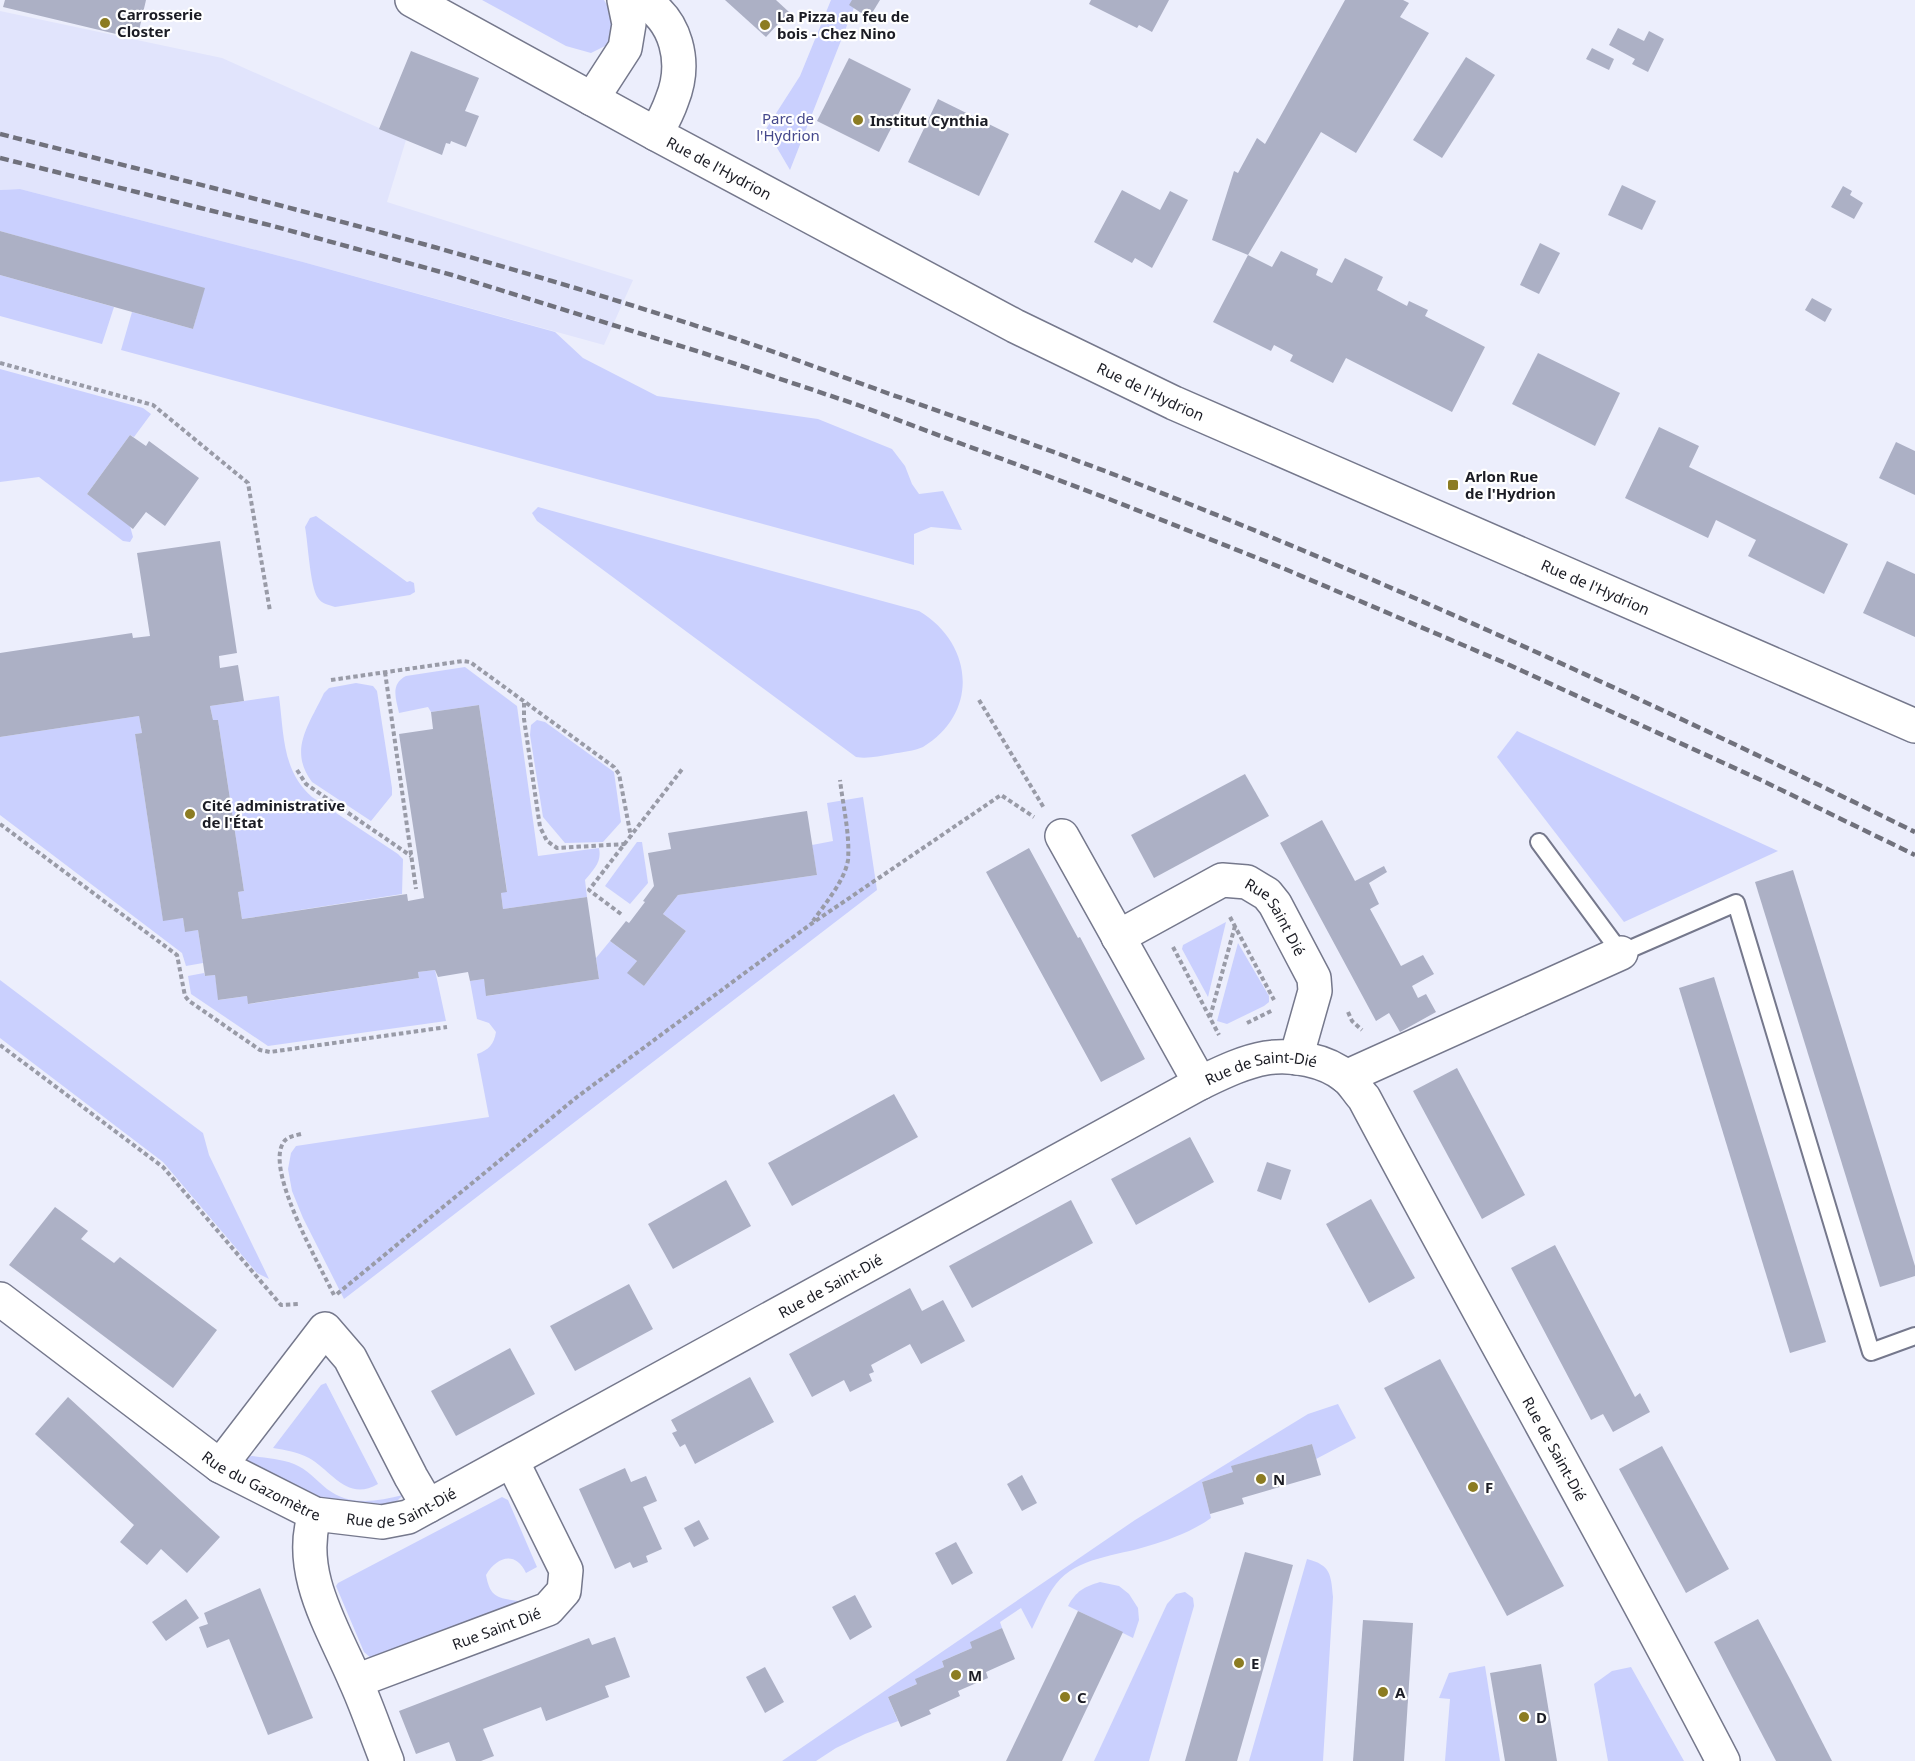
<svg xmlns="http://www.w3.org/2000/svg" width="1915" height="1761" font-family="'Noto Sans',sans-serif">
<rect width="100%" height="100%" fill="#eceefc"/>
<polygon fill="#e1e4fc" points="0,11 222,58 406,140 387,202 633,280 604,345 303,262 20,189 0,190"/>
<g fill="#cad0fe">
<polygon points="482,0 604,0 618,24 611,43 591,53 566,46"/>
<polygon points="831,0 857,0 790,170 766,129 800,76"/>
<polygon points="20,189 303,262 555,332 583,358 657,396 818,419 892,449 905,466 912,484 919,494 943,491 962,530 931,527 914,534 914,565 121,350 132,312 193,329 204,289 0,231 0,190"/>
<polygon points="0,275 114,307 102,344 0,316"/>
<polygon points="0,369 143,408 151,414 134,437 130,435 87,494 130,526 133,537 130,542 123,541 39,477 0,482"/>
<path d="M 538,507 L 919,611 C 973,643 980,712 923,747 C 915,751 901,752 892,754 C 879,756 868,759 856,757 L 537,521 L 532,513 Z"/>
<path d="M 316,516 L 407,582 L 410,581 L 414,583 L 415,592 L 410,595 L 335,607 C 329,605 322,604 318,598 C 310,587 308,542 305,527 L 310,518 Z"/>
<path d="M 465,667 L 517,706 L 538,856 L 599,848 C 602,862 594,869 585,880 L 587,897 L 503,909 L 501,893 L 507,891 L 479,705 L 431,712 L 428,707 L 399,713 C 396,699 390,684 406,676 Z"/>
<path d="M 356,683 L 373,686 L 377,691 L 392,788 L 392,795 L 371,821 L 312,782 C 288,750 309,725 324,693 L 329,688 Z"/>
<path d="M 279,696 C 284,734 282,771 312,797 L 398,854 L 403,859 L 402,894 L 242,919 L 238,892 L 244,891 L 218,720 L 213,720 L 210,706 Z"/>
<polygon points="139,716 142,733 135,734 163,920 183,918 185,931 198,930 203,963 186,966 182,953 0,815 0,737"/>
<polygon points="537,720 545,722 614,772 621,822 603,842 565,843 543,817 530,735 531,725"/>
<polygon points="1517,731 1778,851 1624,922 1497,757"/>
<path d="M 863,797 L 877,890 L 344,1299 L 303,1218 L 292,1191 L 288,1169 L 291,1153 L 296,1146 L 489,1117 L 477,1054 C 489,1050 494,1044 496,1032 L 489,1023 L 477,1019 L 470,981 L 484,979 L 487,996 L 599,979 L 596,958 L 610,941 L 637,961 L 628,973 L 644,986 L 686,931 L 663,914 L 678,895 L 817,875 L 812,845 L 833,841 L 827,803 Z"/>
<polygon points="637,842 642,842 648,883 630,904 605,886"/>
<polygon points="1226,922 1208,997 1182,949 1183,945"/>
<polygon points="1238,943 1269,996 1269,1002 1264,1006 1227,1024 1217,1021"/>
<polygon points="435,970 446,1021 268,1046 191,994 188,976 204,973 205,976 215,975 219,1000 247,996 249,1004 419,978 418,972"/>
<polygon points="0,980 203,1133 209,1155 269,1279 257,1273 163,1162 0,1038"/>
<path d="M 326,1383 L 378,1484 C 347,1502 332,1471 309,1458 C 298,1452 285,1450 273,1448 L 321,1385 Z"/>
<path d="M 1338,1404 L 1356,1438 L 1316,1459 L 1312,1444 L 1232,1466 L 1233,1472 L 1202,1482 L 1211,1518 C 1193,1531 1169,1540 1148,1546 C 1117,1556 1077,1557 1056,1584 C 1046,1597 1039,1615 1032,1629 L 1021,1608 L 1000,1622 L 1002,1628 L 971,1642 L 972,1648 L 942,1661 L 944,1667 L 916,1679 L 917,1684 L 888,1697 L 898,1721 L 865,1734 L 836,1748 L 816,1761 L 782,1761 L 1135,1520 L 1308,1414 Z"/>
<path d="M 252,1456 C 266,1458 281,1459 294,1464 C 307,1469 316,1480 327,1489 C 351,1507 377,1501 403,1495 L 395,1503 L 383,1507 L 331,1503 L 296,1490 L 248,1466 L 246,1457 Z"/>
<path d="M 502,1497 L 508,1500 L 537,1567 L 526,1573 C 516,1551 497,1556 486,1575 C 490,1597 497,1598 518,1601 L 520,1605 L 372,1659 L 364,1652 L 336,1586 L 338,1583 Z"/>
<path d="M 1307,1559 C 1331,1565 1331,1575 1333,1597 L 1323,1761 L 1249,1761 Z"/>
<path d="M 1100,1582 L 1119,1586 L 1129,1594 L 1138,1608 L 1139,1620 L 1133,1638 L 1068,1606 C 1076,1591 1084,1587 1100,1582 Z"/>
<polygon points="1185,1592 1193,1598 1194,1606 1149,1761 1094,1761 1167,1604 1176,1594"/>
<polygon points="1485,1666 1500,1761 1445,1761 1450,1699 1439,1698 1449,1673"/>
<polygon points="1631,1667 1684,1761 1608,1761 1594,1684 1612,1671"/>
</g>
<g fill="#acb0c5">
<polygon points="5,0 146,0 137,39 3,7"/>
<polygon points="725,0 776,0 789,12 766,37"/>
<polygon points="852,0 880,0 869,18 849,5"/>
<polygon points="1091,0 1169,0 1152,32 1139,25 1137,28 1089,4"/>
<polygon points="1345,0 1403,0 1409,3 1400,17 1429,33 1356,153 1321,132 1248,255 1212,240 1234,171 1238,173 1257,138 1265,144"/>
<polygon points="1618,28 1644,41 1649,31 1664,39 1648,72 1632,64 1635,59 1609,45"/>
<polygon points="1592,48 1614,59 1609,70 1586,59"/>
<polygon points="411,51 479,78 465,111 479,116 466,147 451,141 450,144 446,143 442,155 379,129"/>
<polygon points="1466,57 1495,75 1442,158 1413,140"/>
<polygon points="849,58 911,89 879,152 817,121"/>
<polygon points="938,99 1009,134 979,196 908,162"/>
<polygon points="1622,185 1656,201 1642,230 1608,215"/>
<polygon points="1843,186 1852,191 1850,195 1863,203 1854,219 1831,207"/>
<polygon points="1122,190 1160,210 1170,191 1188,200 1152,268 1135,258 1132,263 1094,242"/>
<polygon points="0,231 205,288 193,329 0,275"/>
<polygon points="1540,243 1560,253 1539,294 1520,285"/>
<polygon points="1281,251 1318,269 1316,275 1332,283 1345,258 1383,277 1377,290 1407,306 1409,301 1428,310 1425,316 1485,347 1452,412 1346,358 1333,383 1290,361 1293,355 1274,345 1271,351 1213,322 1248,255 1272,267"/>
<polygon points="1812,298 1832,309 1825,322 1805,310"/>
<polygon points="1538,353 1620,393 1595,446 1512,404"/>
<polygon points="1659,427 1699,446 1689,467 1848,544 1824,594 1748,556 1756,540 1716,520 1708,538 1625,498"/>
<polygon points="130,435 146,446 149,441 199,478 165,526 146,512 133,529 87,494"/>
<polygon points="1896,442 1915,451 1915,495 1879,478"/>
<polygon points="220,541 237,653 219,656 220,668 238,665 244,701 210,706 213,720 218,720 244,891 238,892 242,919 407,894 408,901 424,898 399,734 433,729 431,712 479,705 507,892 501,893 503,909 587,897 599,979 486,996 484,979 470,981 468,972 438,977 435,970 418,972 419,978 248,1004 247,996 218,1000 215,975 205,976 198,930 185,932 183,918 163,921 135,734 142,733 139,716 0,737 0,653 132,633 133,638 150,636 137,553"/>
<polygon points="1887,561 1915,574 1915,637 1863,613"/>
<polygon points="1245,774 1269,816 1154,878 1131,835"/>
<polygon points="807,811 817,875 678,895 663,914 686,931 644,986 627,973 637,961 610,941 626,921 629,923 645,902 643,901 654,886 648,853 671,849 668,833"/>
<polygon points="1322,820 1355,881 1384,866 1387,872 1369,883 1379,904 1370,909 1401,966 1423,955 1434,974 1412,986 1418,998 1426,994 1436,1012 1400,1032 1389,1013 1376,1021 1280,843"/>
<polygon points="1029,848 1078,938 1080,937 1145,1059 1101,1082 986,872"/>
<polygon points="1793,870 1915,1266 1915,1276 1880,1287 1755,882"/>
<polygon points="1714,977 1826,1342 1790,1353 1679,988"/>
<polygon points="1457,1068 1525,1195 1482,1219 1413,1091"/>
<polygon points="894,1094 918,1137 792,1206 768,1163"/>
<polygon points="1190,1137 1214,1182 1136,1225 1111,1179"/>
<polygon points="1267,1162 1291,1170 1281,1200 1257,1191"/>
<polygon points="726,1180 751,1226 673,1269 648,1224"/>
<polygon points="1371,1199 1415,1278 1369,1303 1326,1224"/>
<polygon points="1071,1200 1093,1243 972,1308 949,1266"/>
<polygon points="55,1207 88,1231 81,1239 114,1263 120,1257 217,1330 173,1388 9,1265"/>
<polygon points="1555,1245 1635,1397 1640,1393 1650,1412 1613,1432 1603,1414 1591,1420 1511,1268"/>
<polygon points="629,1284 653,1329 575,1371 550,1326"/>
<polygon points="910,1288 922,1311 943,1300 965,1341 921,1364 910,1344 871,1365 874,1372 869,1374 872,1381 850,1392 844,1380 812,1397 789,1354"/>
<polygon points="510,1348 535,1394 456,1436 431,1391"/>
<polygon points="1440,1359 1564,1586 1507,1616 1384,1388"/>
<polygon points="750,1377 774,1422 695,1464 685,1444 680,1447 672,1433 677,1431 671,1420"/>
<polygon points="68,1397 220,1537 187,1573 161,1549 147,1565 120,1542 134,1525 35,1434"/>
<polygon points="1312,1444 1321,1475 1242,1498 1244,1504 1210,1514 1202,1482 1233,1472 1231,1466"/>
<polygon points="1662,1446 1729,1569 1686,1593 1619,1469"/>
<polygon points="625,1468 631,1482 646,1476 657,1501 643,1507 662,1549 646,1556 648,1562 633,1568 630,1562 615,1569 579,1489"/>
<polygon points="1022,1475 1037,1503 1022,1511 1007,1484"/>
<polygon points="699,1520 709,1539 694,1547 684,1528"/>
<polygon points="956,1542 973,1573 952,1585 935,1553"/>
<polygon points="1245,1552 1293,1565 1237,1761 1185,1761"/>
<polygon points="260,1588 313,1718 268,1735 229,1639 207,1648 199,1627 208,1624 204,1613"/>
<polygon points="855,1595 872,1627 850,1640 832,1607"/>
<polygon points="186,1599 199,1618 166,1641 152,1622"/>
<polygon points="1078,1611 1123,1632 1062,1761 1006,1761"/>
<polygon points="1758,1619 1791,1681 1832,1761 1776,1761 1731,1675 1714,1642"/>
<polygon points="1363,1620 1413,1623 1404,1761 1353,1761"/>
<polygon points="1002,1628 1015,1659 986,1672 988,1678 958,1691 960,1696 929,1710 931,1714 901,1727 888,1697 917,1684 915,1679 944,1667 942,1661 972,1648 970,1642"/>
<polygon points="615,1637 630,1677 605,1686 609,1697 546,1721 541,1707 483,1729 494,1756 481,1761 456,1761 449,1742 416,1754 399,1711 589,1638 592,1645"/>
<polygon points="1541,1664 1557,1761 1505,1761 1490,1673"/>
<polygon points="765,1667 784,1702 765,1713 746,1677"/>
</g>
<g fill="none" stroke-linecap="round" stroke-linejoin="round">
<defs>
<polyline id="service" points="1539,842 1621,953 1736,903 1871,1352 1915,1336"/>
<g id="minor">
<path id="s1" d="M 412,0 L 656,134 L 1015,326 L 1174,403 L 1915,726"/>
<path d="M 641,0 C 677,19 687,63 672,100 C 668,112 662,123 656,134"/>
<polyline points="592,99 625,48 629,24 624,0"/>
<polyline points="1062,836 1200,1083"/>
<path id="s2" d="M 1118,937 L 1222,880 L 1247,882 L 1267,894 L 1275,904 L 1314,978 L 1315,991 L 1296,1058"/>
<polyline points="1346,1077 1621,953"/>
<path id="s3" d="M 0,1299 L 220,1466 L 315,1514 L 382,1522 L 408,1517 L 1200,1083 C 1221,1073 1243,1062 1266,1058 C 1291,1054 1326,1060 1346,1077 C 1353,1082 1358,1092 1364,1098 C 1482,1320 1607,1538 1723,1761"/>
<polyline points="220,1466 325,1329 350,1358 411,1477 428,1506"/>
<path d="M 315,1514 C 296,1572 333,1628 355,1680 C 367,1706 376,1734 387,1761"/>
<path id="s4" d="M 356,1681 L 548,1609 L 564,1591 L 566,1570 L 512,1461"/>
</g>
</defs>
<use href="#service" stroke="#75788c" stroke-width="20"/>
<use href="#minor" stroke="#75788c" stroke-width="36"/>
<g stroke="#999ba7" stroke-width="4" stroke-dasharray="4.5 3" stroke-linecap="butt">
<polyline points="0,363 153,405 248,483 270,611"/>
<polyline points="385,672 416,889"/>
<polyline points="331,680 463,661 470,662 614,767 619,774 631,837"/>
<polyline points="979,700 1044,808"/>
<polyline points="524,703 524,719 540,827 547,841 557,848 625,844"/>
<polyline points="297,770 306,784 411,856"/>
<polyline points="0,824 177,955 185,996 189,1001 260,1050 270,1052 447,1027"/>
<polyline points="621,914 589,890 683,768"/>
<polyline points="1230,917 1274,1000"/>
<path d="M 813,921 C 825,904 845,880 848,860 C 850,834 843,806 840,780"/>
<polyline points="1173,947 1219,1035"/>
<polyline points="1348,1012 1352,1021 1362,1030"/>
<polyline points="1210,1017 1235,926"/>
<polyline points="1247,1023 1273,1010"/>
<polyline points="0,1045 163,1167 281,1305 298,1304"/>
<path d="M 301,1134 C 293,1136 285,1137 282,1145 C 268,1175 319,1264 334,1295"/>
<polyline points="337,1294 577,1097 811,924 1001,795 1034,817"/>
</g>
<use href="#service" stroke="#fff" stroke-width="16"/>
<use href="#minor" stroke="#fff" stroke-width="33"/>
<g stroke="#70717c" stroke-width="4.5" stroke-dasharray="9 4.5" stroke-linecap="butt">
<path d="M 0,134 C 239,194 478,254 712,331 C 771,350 829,372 887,393 C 964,420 1042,447 1118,476 C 1390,581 1654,703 1915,832"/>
<polyline points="0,158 273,226 452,275 703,353 858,405 1109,499 1285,569 1505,663 1763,781 1915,855"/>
</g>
</g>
<g fill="#8c7c22" stroke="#fff" stroke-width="2">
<circle cx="105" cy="23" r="6"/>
<circle cx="765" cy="25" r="6"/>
<circle cx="858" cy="120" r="6"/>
<rect x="1447" y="479" width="12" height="12" rx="3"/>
<circle cx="190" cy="814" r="6"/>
<circle cx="1261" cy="1479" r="6"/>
<circle cx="1473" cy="1487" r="6"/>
<circle cx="1239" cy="1663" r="6"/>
<circle cx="956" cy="1675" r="6"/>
<circle cx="1383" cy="1692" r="6"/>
<circle cx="1065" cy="1697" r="6"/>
<circle cx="1524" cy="1717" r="6"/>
</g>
<g text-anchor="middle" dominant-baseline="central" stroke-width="4.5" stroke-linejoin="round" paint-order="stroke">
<g font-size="15" font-weight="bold" fill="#1b1c24" stroke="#fff" text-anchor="start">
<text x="117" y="14">Carrosserie<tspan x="117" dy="17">Closter</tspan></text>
<text x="777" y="16">La Pizza au feu de<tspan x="777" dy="17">bois - Chez Nino</tspan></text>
<text x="870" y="120">Institut Cynthia</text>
<text x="1465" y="476">Arlon Rue<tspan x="1465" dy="17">de l'Hydrion</tspan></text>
<text x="202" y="805">Cité administrative<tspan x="202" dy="17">de l'État</tspan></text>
<text x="1273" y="1479">N</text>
<text x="1485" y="1487">F</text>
<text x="1251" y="1663">E</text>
<text x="968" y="1675">M</text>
<text x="1395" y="1692">A</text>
<text x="1077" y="1697">C</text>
<text x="1536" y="1717">D</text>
</g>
<g font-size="15" fill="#45488c" stroke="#fff">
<text x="788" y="118">Parc de<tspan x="788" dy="17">l'Hydrion</tspan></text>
</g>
<g font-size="15" fill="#1b1c24" stroke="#fff">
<text stroke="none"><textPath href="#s1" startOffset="350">Rue de l'Hydrion</textPath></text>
<text stroke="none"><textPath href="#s1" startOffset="836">Rue de l'Hydrion</textPath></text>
<text stroke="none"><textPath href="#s1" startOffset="1322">Rue de l'Hydrion</textPath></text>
<text stroke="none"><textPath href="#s2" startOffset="190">Rue Saint Dié</textPath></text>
<text stroke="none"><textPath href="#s3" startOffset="1444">Rue de Saint-Dié</textPath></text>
<text stroke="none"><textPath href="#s3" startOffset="958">Rue de Saint-Dié</textPath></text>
<text stroke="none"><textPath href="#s3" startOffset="1962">Rue de Saint-Dié</textPath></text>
<text stroke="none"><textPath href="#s3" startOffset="322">Rue du Gazomètre</textPath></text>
<text stroke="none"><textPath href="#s3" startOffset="472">Rue de Saint-Dié</textPath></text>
<text stroke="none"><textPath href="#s4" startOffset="150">Rue Saint Dié</textPath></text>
</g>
</g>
</svg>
